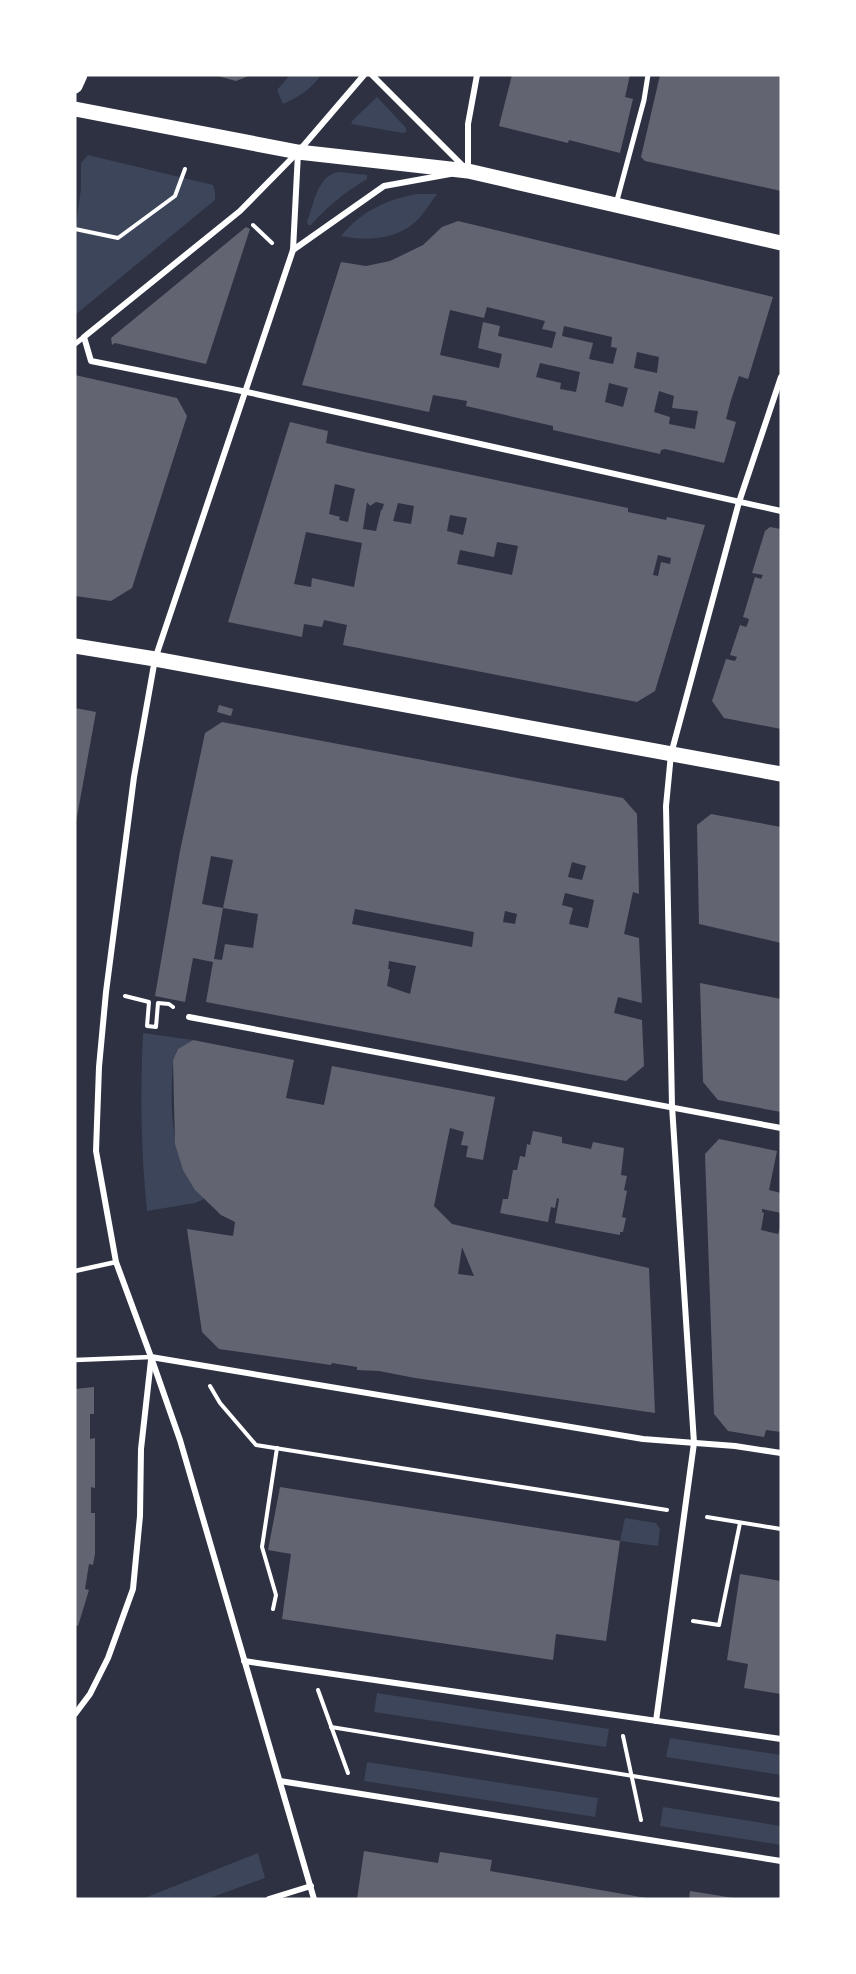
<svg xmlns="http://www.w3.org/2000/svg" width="856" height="1974" font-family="Roboto,sans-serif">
<rect width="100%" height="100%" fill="#2d3142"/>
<g fill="#3c4559">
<path d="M 290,75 L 321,75 C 311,89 299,97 283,104 L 277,90 Z"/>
<polygon points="377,97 406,128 406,132 403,133 351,124 352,121"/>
<polygon points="88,155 213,185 215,192 215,200 75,315 75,230 81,189 81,163"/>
<path d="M 339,172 L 367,175 L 367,179 C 345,192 328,206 311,225 L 308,225 L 307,222 C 314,204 317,175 339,172 Z"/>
<path d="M 417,194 L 437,194 C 430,203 423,216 414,223 C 395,240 364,241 341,236 C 362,211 385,200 417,194 Z"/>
<path d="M 143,1033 L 193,1040 L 178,1049 L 173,1060 C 170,1108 169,1161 204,1199 L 195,1203 L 147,1211 C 141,1152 140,1093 143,1033 Z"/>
<polygon points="625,1518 656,1523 660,1529 658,1546 620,1541"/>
<polygon points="377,1693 609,1729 606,1747 374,1712"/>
<polygon points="670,1738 781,1755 781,1775 666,1757"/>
<polygon points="367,1762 598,1798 595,1817 364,1781"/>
<polygon points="663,1807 781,1826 781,1845 660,1826"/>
<polygon points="258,1853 265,1878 207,1899 142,1899"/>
</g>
<g fill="#626471" fill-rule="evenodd">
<polygon points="214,75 251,75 236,81"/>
<polygon points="512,75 630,75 625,97 633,99 620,153 569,140 568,143 499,126"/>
<polygon points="660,75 781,75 781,191 645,161 641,157"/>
<path d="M 458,221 L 773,297 L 748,379 L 739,376 L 731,400 L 726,419 L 736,422 L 724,463 L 665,449 L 661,450 L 660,454 L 553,430 L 553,426 L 466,406 L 467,401 L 433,395 L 429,412 L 302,385 L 341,262 L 366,266 L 390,261 L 423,245 L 442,227 ZM 487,307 L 545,321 L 542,329 L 556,332 L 552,348 L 498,336 L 500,326 L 483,322 L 478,348 L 502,354 L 499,368 L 440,355 L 450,310 L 484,318 ZM 564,326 L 612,337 L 611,347 L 617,348 L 613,364 L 589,359 L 593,343 L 562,336 ZM 637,352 L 659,357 L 657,373 L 634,368 ZM 540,363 L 580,372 L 576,392 L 560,389 L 561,383 L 536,377 ZM 609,383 L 628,388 L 623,407 L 605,402 ZM 659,391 L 674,396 L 672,408 L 698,411 L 695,429 L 669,424 L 670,417 L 654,412 Z"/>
<polygon points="246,227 250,229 206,364 115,343 112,345 111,338"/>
<polygon points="75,375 177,398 187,416 132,588 111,601 75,596"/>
<path d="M 290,422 L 328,431 L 326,443 L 364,452 L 628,508 L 628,512 L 666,520 L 667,517 L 705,525 L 655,691 L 637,702 L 343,645 L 347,625 L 324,620 L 322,627 L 304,624 L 302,637 L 228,622 ZM 335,484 L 355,489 L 348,522 L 339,520 L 340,517 L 329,514 ZM 367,502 L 370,506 L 376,502 L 384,504 L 382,510 L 381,510 L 376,531 L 363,529 ZM 398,503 L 414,506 L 411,524 L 393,521 ZM 450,515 L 467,518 L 463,535 L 447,531 ZM 306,532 L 362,543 L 354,587 L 312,578 L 311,587 L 294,584 ZM 497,542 L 518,546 L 512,575 L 457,564 L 460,550 L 494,557 ZM 658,555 L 671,558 L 670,564 L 661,562 L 658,576 L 653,575 Z"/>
<polygon points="770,527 781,529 781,729 724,718 712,701 726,659 735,661 737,657 730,655 740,625 746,627 748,623 749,619 743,617 755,577 761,579 763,575 752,573 765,531"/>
<polygon points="219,705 233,709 231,716 217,712"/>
<polygon points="75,708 96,712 76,822 75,821"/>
<path d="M 222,722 L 623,798 L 637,814 L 639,894 L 633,892 L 624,934 L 639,938 L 642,1003 L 618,997 L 614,1013 L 642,1020 L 644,1066 L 626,1081 L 206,1002 L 213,962 L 193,958 L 185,1002 L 155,996 L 180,851 L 205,733 ZM 211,856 L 233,860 L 223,908 L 258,914 L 253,948 L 225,944 L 222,960 L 214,959 L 223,908 L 202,904 ZM 572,862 L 586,866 L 582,880 L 568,877 ZM 565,893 L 594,900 L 588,928 L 569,924 L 573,908 L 562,905 ZM 355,909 L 474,932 L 472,947 L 352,924 ZM 505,911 L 517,914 L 515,924 L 503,922 ZM 389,961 L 416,966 L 410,994 L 387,986 L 390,969 L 388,969 Z"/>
<polygon points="711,814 781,827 781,943 699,924 697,825"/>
<polygon points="700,983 781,999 781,1112 718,1100 703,1082"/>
<path d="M 193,1040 L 294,1060 L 286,1098 L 324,1105 L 332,1066 L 495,1097 L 483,1160 L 466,1157 L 468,1146 L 461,1145 L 464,1132 L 450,1128 L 434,1206 L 452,1224 L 649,1268 L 655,1413 L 415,1378 L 379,1371 L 357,1370 L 357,1367 L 332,1363 L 331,1365 L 219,1349 L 202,1332 L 187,1229 L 233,1236 L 235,1222 L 221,1215 L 195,1190 L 183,1170 L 175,1144 L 173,1060 L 178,1049 ZM 462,1247 L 474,1276 L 458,1274 Z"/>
<polygon points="533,1131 562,1137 562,1143 591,1149 593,1142 624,1148 621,1175 627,1176 624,1190 627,1191 622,1217 626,1218 623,1232 620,1232 620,1235 555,1223 559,1199 557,1198 555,1208 551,1207 548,1222 500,1213 503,1199 508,1199 513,1170 517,1170 520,1156 525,1157 527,1144 530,1145"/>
<polygon points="719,1139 777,1151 769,1190 781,1193 781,1213 762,1209 762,1212 764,1213 761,1230 778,1234 781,1225 781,1432 766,1430 764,1437 728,1431 714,1414 705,1154"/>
<polygon points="94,1387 94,1414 90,1414 90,1439 95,1438 95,1488 91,1487 91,1513 95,1513 95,1554 93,1565 89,1564 85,1589 89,1590 78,1626 75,1625 75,1389"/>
<polygon points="280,1487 620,1541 606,1641 556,1634 553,1660 282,1619 291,1554 268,1550"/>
<polygon points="740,1574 781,1581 781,1694 744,1688 748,1664 727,1660"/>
<polygon points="364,1851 438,1863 440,1852 492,1860 490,1871 652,1899 357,1899"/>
<polygon points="690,1891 734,1898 734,1899 689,1899"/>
</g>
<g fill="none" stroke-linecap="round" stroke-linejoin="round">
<g stroke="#fff" stroke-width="4">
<polyline points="253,225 272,243"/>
<polyline points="75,229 118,238 175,196 185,169"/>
<polyline points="125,996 149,1002 147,1026 156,1027 158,1003 169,1004 173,1007"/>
<polyline points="210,1386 220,1403 256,1445 667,1510"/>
<polyline points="707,1517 781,1529"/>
<polyline points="273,1609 276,1595 262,1547 277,1448"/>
<polyline points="693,1621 719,1625 740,1523"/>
<polyline points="318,1690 348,1773"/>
<polyline points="331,1727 781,1800"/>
<polyline points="623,1736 641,1820"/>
</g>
<g stroke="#fff" stroke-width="4.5">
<polyline points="75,1271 116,1262"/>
<polyline points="75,1360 151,1357"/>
</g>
<g stroke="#fff" stroke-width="5">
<polyline points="616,204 644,100 648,75"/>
<polyline points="75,344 84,337"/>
</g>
<g stroke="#fff" stroke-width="6">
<polyline points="364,75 298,152 240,211 84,337 91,361 247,392 781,511"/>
<polyline points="372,75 465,168"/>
<polyline points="298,153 293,250 155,659 134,777 106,992 99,1067 96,1151 116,1262 151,1357 180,1440 314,1899"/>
<polyline points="468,170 468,124 477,75"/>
<polyline points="293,250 384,186 450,174"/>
<polyline points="189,1017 781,1128"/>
<polyline points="151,1357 643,1439 735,1446 781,1453"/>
<polyline points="244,1661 781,1739"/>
<polyline points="75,1714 90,1694 108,1658 133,1589 140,1516 141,1449 151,1360"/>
<polyline points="656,1721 694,1443 672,1106 666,806 671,754 739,502 781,377"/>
<polyline points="280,1781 781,1861"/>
<polyline points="269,1899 311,1886"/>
</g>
<g stroke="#fff" stroke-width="15">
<polyline points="75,86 80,75"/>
<polyline points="75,109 298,152 468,171 781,243"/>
<polyline points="75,646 155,659 781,774"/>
</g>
</g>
<rect width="856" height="1974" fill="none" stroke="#ffffff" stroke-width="153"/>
</svg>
